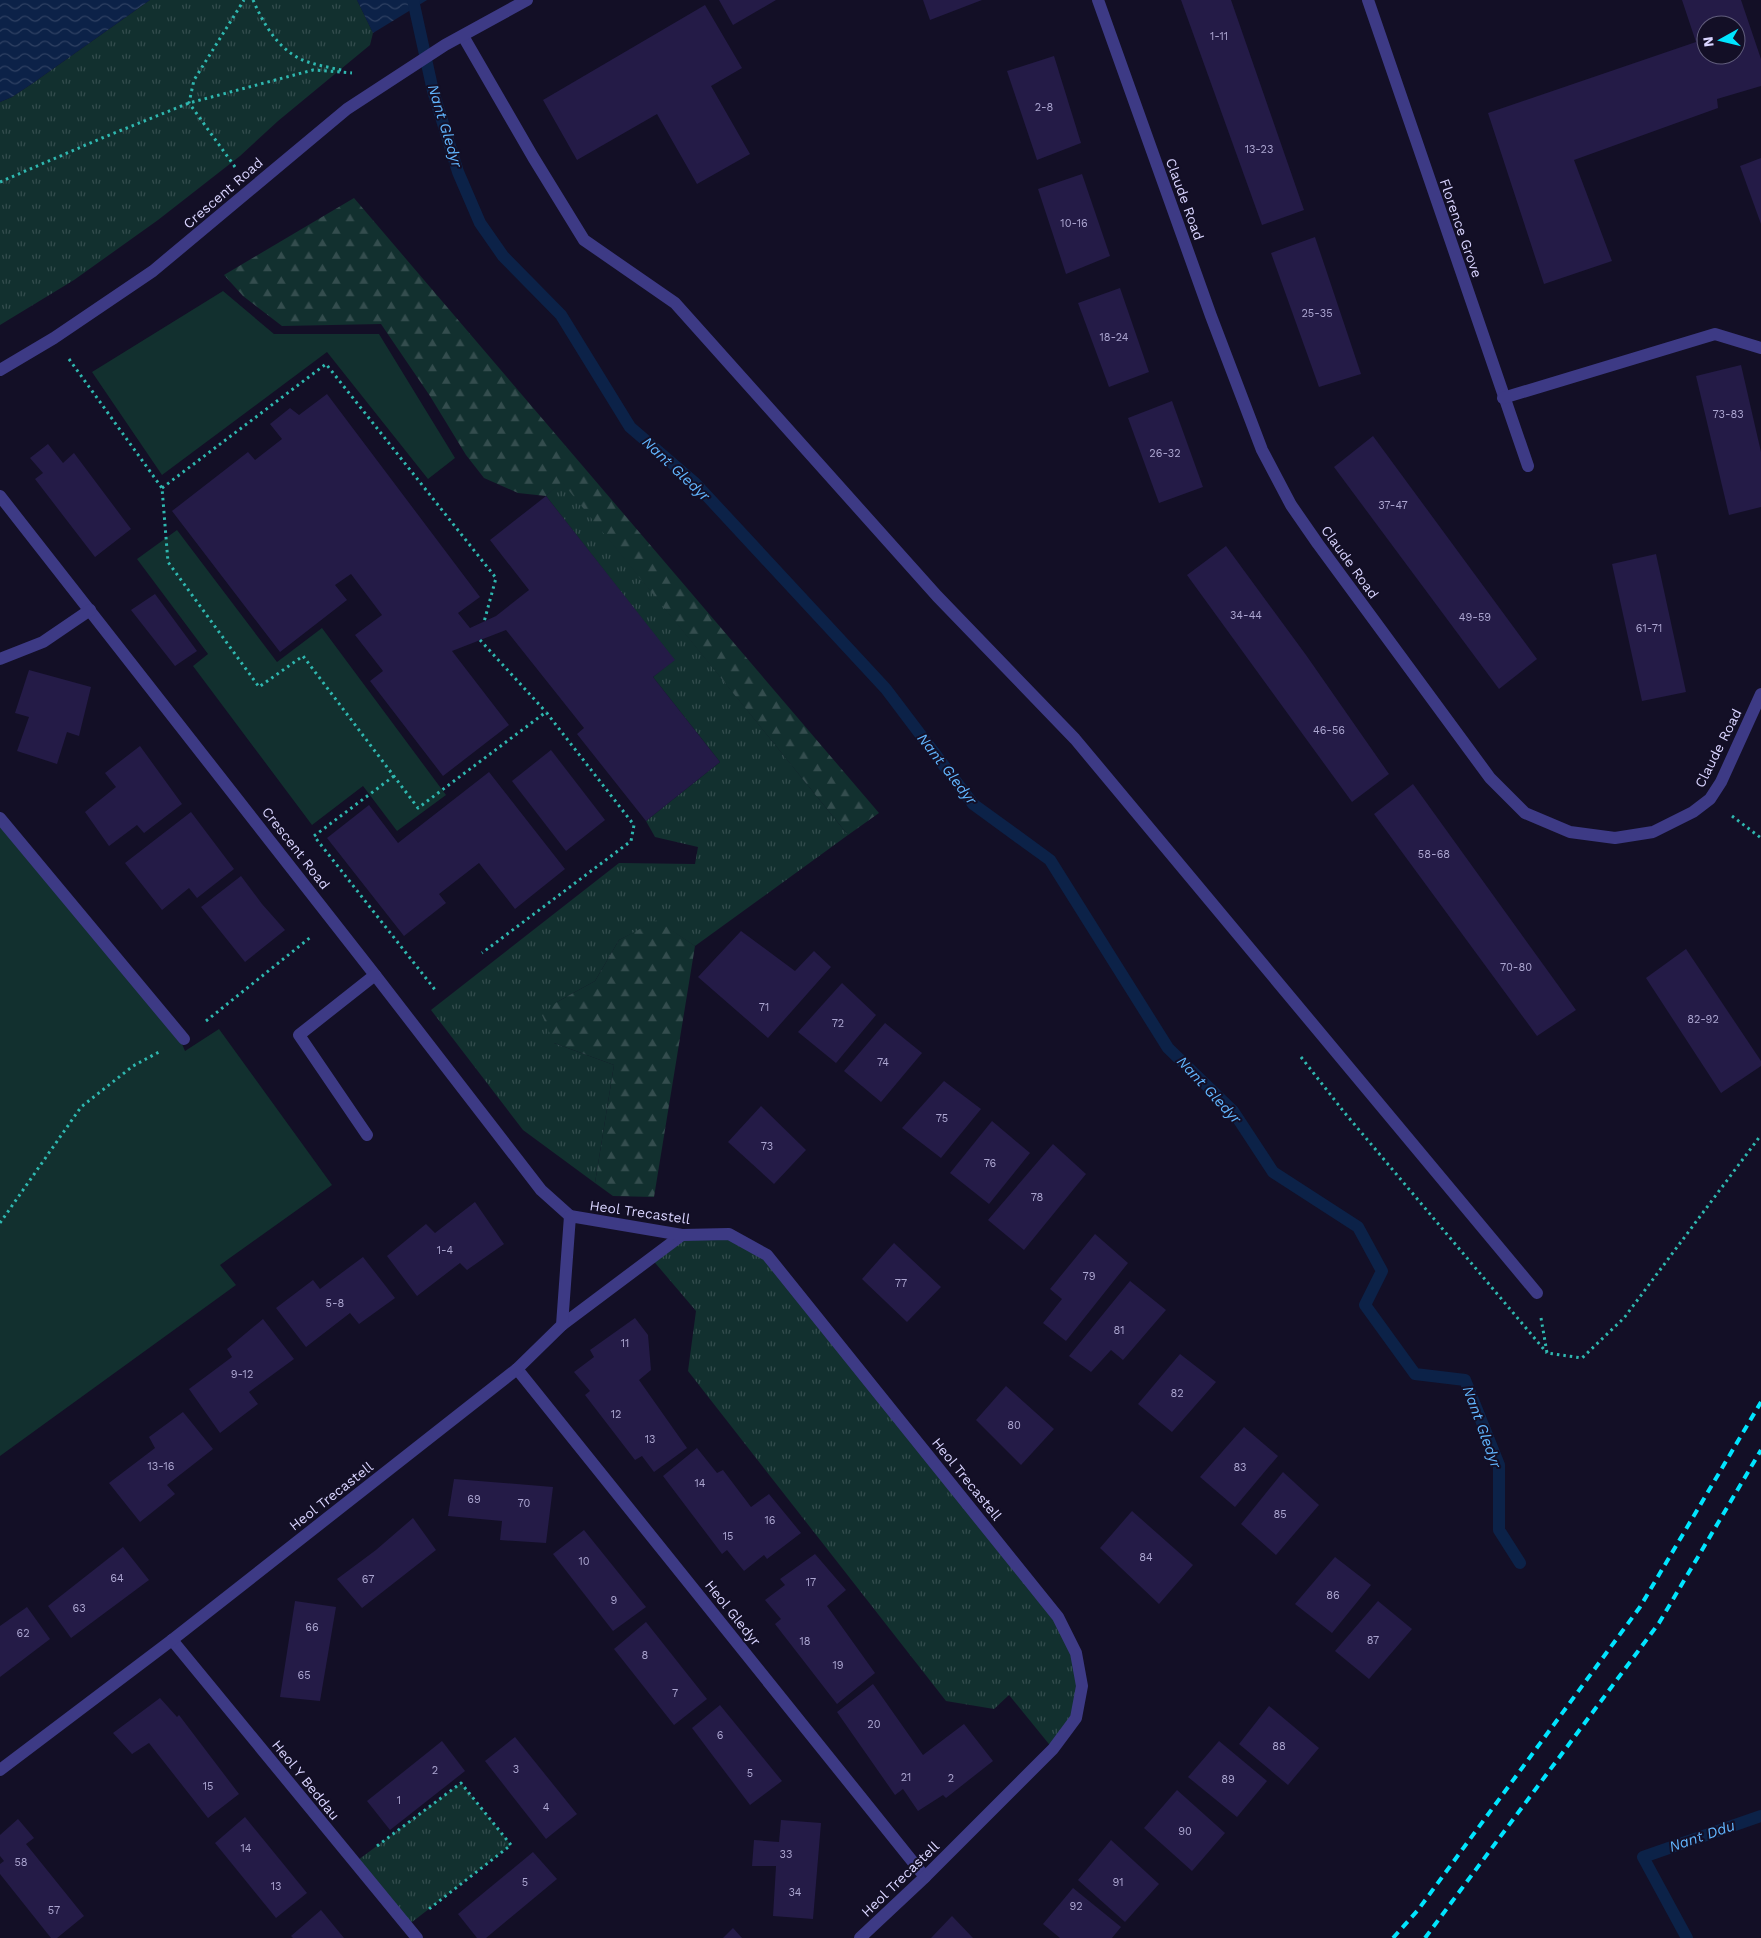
<svg xmlns="http://www.w3.org/2000/svg" width="1761" height="1938" font-family="'Work Sans',sans-serif">
<defs>
<pattern id="grass-tufts" width="24" height="20" patternUnits="userSpaceOnUse" patternTransform="scale(1.25)"><rect width="24" height="20" fill="#12302f"/><path d="M3 7l-1-3M5 7V3M7 7l1-3M15 17l-1-3M17 17v-4M19 17l1-3" fill="none" stroke="#344d4e"/></pattern>
<pattern id="forest-firs" width="22" height="20" patternUnits="userSpaceOnUse" patternTransform="scale(1.25)"><rect width="22" height="20" fill="#12302f"/><path d="M5 1l3.5 6h-7zM16 11l3.5 6h-7z" fill="#344d4e"/></pattern>
<pattern id="water-waves" width="16" height="10" patternUnits="userSpaceOnUse" patternTransform="scale(1.25)"><rect width="16" height="10" fill="#0c2248"/><path d="M0 5q4-4 8 0t8 0" fill="none" stroke="#2f4163"/></pattern>
</defs>
<rect width="100%" height="100%" fill="#130f26"/>
<g fill="url(#grass-tufts)">
<polygon points="150,0 357,0 373,33 370,45 278,121 240,156 158,220 74,280 0,325 0,102 12,97 33,83"/>
<polygon points="562,481 848,835 695,946 657,921 619,940 595,981 557,1002 554,1043 614,1065 595,1183 523,1130 431,1010 619,863 695,864 698,847 655,837 646,821 720,762 653,677 674,660 546,496"/>
<polygon points="729,1234 767,1255 1058,1617 1076,1653 1076,1718 1053,1749 1009,1695 994,1709 946,1701 688,1371 696,1311 651,1258 682,1235"/>
<polygon points="461,1783 511,1845 407,1926 354,1863"/>
</g>
<g fill="url(#forest-firs)">
<polygon points="354,198 879,813 848,835 562,482 546,496 518,493 484,478 466,455 430,396 381,324 282,326 243,296 224,275"/>
<polygon points="657,920 695,946 654,1197 613,1196 595,1183 614,1065 554,1043 542,1015 557,1002 595,981 619,940"/>
</g>
<g fill="#12302f">
<polygon points="223,291 274,334 379,334 455,458 428,479 327,352 162,475 92,372"/>
<polygon points="177,530 277,662 322,628 446,795 397,831 363,786 312,825 193,666 208,654 137,559"/>
<polygon points="0,818 177,1032 185,1051 219,1029 332,1185 220,1265 236,1285 0,1456"/>
</g>
<g fill="url(#water-waves)">
<polygon points="0,0 150,0 33,83 12,97 0,102"/>
<polygon points="357,0 427,0 373,33"/>
</g>
<g fill="none" stroke-linecap="round" stroke-linejoin="round">
<g stroke="#0c2248" stroke-width="12">
<polyline points="413,0 433,91 458,172 480,223 503,256 561,315 630,427 695,483 886,689 973,804 1050,860 1168,1048 1233,1111 1273,1172 1358,1227 1382,1271 1365,1305 1415,1374 1465,1380 1499,1465 1499,1530 1520,1563"/>
<polyline points="1687,1938 1643,1857 1761,1816"/>
</g>
</g>
<g fill="#241b47" fill-rule="evenodd">
<polygon points="719,0 776,0 733,25"/>
<polygon points="923,0 982,0 930,20"/>
<polygon points="1181,0 1231,0 1304,210 1262,225"/>
<path d="M 1682,0 L 1741,0 L 1761,59 L 1761,86 L 1717,99 L 1718,108 L 1574,160 L 1612,261 L 1544,284 L 1488,113 L 1696,42 ZM 1706,25 L 1736,25 L 1736,55 L 1706,55 Z"/>
<polygon points="705,5 742,68 711,86 750,154 697,184 657,114 577,160 543,100"/>
<polygon points="1054,56 1081,143 1037,160 1007,71"/>
<polygon points="1761,158 1761,224 1740,166"/>
<polygon points="1082,174 1110,256 1066,274 1038,189"/>
<polygon points="1315,237 1361,374 1319,387 1271,253"/>
<polygon points="1120,288 1149,372 1109,387 1078,303"/>
<polygon points="1741,365 1761,452 1761,507 1729,515 1696,376"/>
<polygon points="327,394 480,597 458,613 470,628 496,616 529,590 490,540 546,496 675,660 653,677 720,762 646,821 577,734 584,728 506,630 452,651 509,725 443,776 370,681 383,671 355,635 382,615 351,574 335,585 347,600 280,652 172,511 248,452 255,460 282,439 270,424 290,408 299,415"/>
<polygon points="1172,401 1203,487 1159,503 1128,418"/>
<polygon points="1373,436 1537,659 1499,689 1334,467"/>
<polygon points="48,444 63,463 74,453 131,529 95,557 35,479 43,473 30,458"/>
<polygon points="1226,546 1306,655 1389,774 1352,802 1187,575"/>
<polygon points="1656,554 1686,692 1642,701 1612,564"/>
<polygon points="155,594 197,651 175,666 131,610"/>
<polygon points="29,670 91,687 79,736 67,732 57,764 17,751 29,717 15,713"/>
<polygon points="140,746 182,804 144,833 137,825 109,846 85,812 116,787 105,773"/>
<polygon points="551,750 605,820 566,851 512,781"/>
<polygon points="489,772 565,869 515,909 479,863 439,894 446,903 404,936 327,838 369,805 398,843"/>
<polygon points="1413,784 1576,1010 1537,1036 1374,814"/>
<polygon points="191,812 234,869 197,898 189,888 162,910 125,863"/>
<polygon points="241,876 262,904 285,930 245,962 201,907"/>
<polygon points="741,931 795,971 814,951 831,967 768,1038 698,977"/>
<polygon points="1686,949 1761,1061 1761,1066 1721,1093 1646,978"/>
<polygon points="842,983 876,1015 836,1063 798,1032"/>
<polygon points="885,1023 922,1053 881,1102 844,1071"/>
<polygon points="944,1081 981,1109 941,1158 902,1128"/>
<polygon points="761,1106 806,1150 774,1184 728,1142"/>
<polygon points="992,1121 1030,1153 989,1204 950,1173"/>
<polygon points="1053,1144 1086,1174 1024,1250 988,1220"/>
<polygon points="475,1202 504,1244 467,1270 460,1263 417,1296 387,1256 426,1224 435,1233"/>
<polygon points="1095,1234 1128,1263 1066,1341 1043,1323 1062,1299 1050,1289"/>
<polygon points="894,1243 941,1287 907,1322 862,1279"/>
<polygon points="363,1257 395,1298 359,1324 350,1313 306,1347 276,1308 313,1280 320,1289"/>
<polygon points="1130,1281 1166,1310 1123,1360 1111,1350 1091,1372 1069,1356"/>
<polygon points="635,1318 648,1335 651,1370 639,1380 687,1448 654,1472 642,1456 635,1460 585,1395 590,1391 574,1372 594,1357 590,1350"/>
<polygon points="263,1319 294,1359 249,1392 258,1404 220,1433 189,1389 232,1357 227,1349"/>
<polygon points="1180,1354 1216,1382 1172,1432 1138,1404"/>
<polygon points="1006,1386 1054,1429 1021,1465 976,1420"/>
<polygon points="183,1412 213,1449 167,1485 175,1494 140,1522 109,1483 155,1448 149,1437"/>
<polygon points="1244,1427 1278,1456 1235,1507 1200,1477"/>
<polygon points="697,1448 717,1473 723,1470 751,1507 769,1494 801,1533 767,1559 764,1555 744,1571 727,1550 722,1554 663,1476"/>
<polygon points="1283,1472 1319,1505 1276,1555 1241,1524"/>
<polygon points="454,1479 553,1487 546,1543 500,1540 502,1521 448,1516"/>
<polygon points="1132,1511 1193,1565 1159,1604 1100,1548"/>
<polygon points="413,1518 436,1550 362,1608 337,1579 376,1550"/>
<polygon points="584,1530 646,1607 613,1631 553,1554"/>
<polygon points="123,1547 149,1580 71,1638 48,1606"/>
<polygon points="815,1554 846,1590 827,1606 875,1673 837,1704 775,1624 781,1619 765,1600 785,1585 780,1579"/>
<polygon points="1335,1557 1371,1585 1332,1633 1295,1604"/>
<polygon points="295,1601 336,1607 320,1701 280,1697"/>
<polygon points="1378,1601 1412,1629 1369,1679 1335,1651"/>
<polygon points="27,1607 50,1639 0,1677 0,1626"/>
<polygon points="646,1622 707,1699 674,1725 614,1649"/>
<polygon points="873,1684 923,1755 964,1724 993,1761 946,1798 943,1795 918,1811 903,1789 895,1795 837,1712"/>
<polygon points="160,1698 177,1717 179,1715 239,1794 208,1818 149,1743 132,1754 113,1733"/>
<polygon points="720,1705 782,1781 750,1805 692,1728"/>
<polygon points="1269,1706 1319,1748 1288,1785 1239,1744"/>
<polygon points="515,1737 577,1814 546,1839 485,1761"/>
<polygon points="442,1741 465,1771 390,1830 367,1801"/>
<polygon points="1219,1741 1267,1781 1237,1817 1188,1777"/>
<polygon points="1177,1790 1225,1833 1192,1871 1144,1828"/>
<polygon points="245,1817 307,1893 276,1918 215,1843"/>
<polygon points="18,1819 34,1838 26,1844 84,1916 57,1938 51,1938 0,1874 0,1864 4,1861 0,1856 0,1835"/>
<polygon points="781,1820 821,1823 813,1919 773,1916 776,1866 752,1866 754,1840 779,1842"/>
<polygon points="1111,1840 1159,1884 1125,1922 1078,1880"/>
<polygon points="533,1852 557,1879 486,1938 477,1938 458,1914"/>
<polygon points="1073,1888 1121,1927 1112,1938 1060,1938 1043,1924"/>
<polygon points="321,1910 344,1938 293,1938 291,1936"/>
<polygon points="952,1916 973,1938 931,1938"/>
<polygon points="733,1928 742,1938 723,1938"/>
</g>
<g fill="none" stroke-linecap="round" stroke-linejoin="round">
<g stroke="#2fb8b0" stroke-width="3" stroke-dasharray="2.5 4" stroke-linecap="butt">
<path d="M 253,0 C 264,25 280,53 308,62 C 320,66 333,68 345,71"/>
<polyline points="235,167 189,103 194,80 244,0"/>
<polyline points="0,182 102,138 189,103 313,70 352,73"/>
<polyline points="69,359 162,488 168,562 259,687 303,656 418,808 546,712 634,825 631,841 482,953"/>
<polyline points="162,488 326,364 496,578 484,622"/>
<polyline points="480,640 546,712"/>
<polyline points="394,776 314,836 436,991"/>
<polyline points="1732,816 1761,838"/>
<polyline points="206,1021 312,936"/>
<polyline points="1301,1057 1344,1112 1547,1353"/>
<polyline points="0,1223 81,1107 133,1066 159,1052"/>
<polyline points="1541,1318 1547,1353 1582,1358 1624,1318 1761,1135"/>
<polyline points="377,1846 461,1783 511,1845 429,1909"/>
</g>
<g stroke="#3d3a85" stroke-width="12">
<polyline points="1098,0 1211,316 1262,450 1291,505 1318,544 1490,778 1525,813 1570,832 1615,838 1653,832 1693,812 1710,799 1721,782 1761,694"/>
<polyline points="1368,0 1528,466"/>
<polyline points="463,36 533,157 584,240 675,303 937,596 1075,739 1537,1293"/>
<polyline points="0,370 54,338 153,271 347,109 445,45 527,0"/>
<polyline points="1503,398 1715,334 1761,348"/>
<polyline points="0,496 375,975 541,1190 570,1216"/>
<polyline points="0,659 43,642 90,610"/>
<polyline points="0,818 184,1039"/>
<polyline points="367,1135 299,1035 375,975"/>
<polyline points="562,1325 682,1235"/>
<polyline points="517,1369 925,1877"/>
<polyline points="172,1640 417,1938"/>
<polyline points="0,1770 172,1640 517,1369 562,1325 570,1216 682,1235 729,1234 767,1255 1058,1617 1076,1653 1082,1686 1076,1718 1053,1749 925,1877 860,1938"/>
</g>
<g stroke="#00e5ff" stroke-width="4" stroke-dasharray="8 6" stroke-linecap="butt">
<polyline points="1393,1938 1418,1910 1640,1607 1761,1402"/>
<polyline points="1425,1938 1659,1623 1761,1450"/>
</g>
</g>
<g text-anchor="middle" dominant-baseline="central" stroke-width="4" stroke-linejoin="round" paint-order="stroke">
<g font-size="11" fill="#aca6d1">
<text x="1219" y="36">1-11</text>
<text x="1044" y="107">2-8</text>
<text x="1259" y="149">13-23</text>
<text x="1074" y="223">10-16</text>
<text x="1317" y="313">25-35</text>
<text x="1114" y="337">18-24</text>
<text x="1728" y="414">73-83</text>
<text x="1165" y="453">26-32</text>
<text x="1393" y="505">37-47</text>
<text x="1246" y="615">34-44</text>
<text x="1475" y="617">49-59</text>
<text x="1649" y="628">61-71</text>
<text x="1329" y="730">46-56</text>
<text x="1434" y="854">58-68</text>
<text x="1516" y="967">70-80</text>
<text x="764" y="1007">71</text>
<text x="1703" y="1019">82-92</text>
<text x="838" y="1023">72</text>
<text x="883" y="1062">74</text>
<text x="942" y="1118">75</text>
<text x="767" y="1146">73</text>
<text x="990" y="1163">76</text>
<text x="1037" y="1197">78</text>
<text x="445" y="1250">1-4</text>
<text x="1089" y="1276">79</text>
<text x="901" y="1283">77</text>
<text x="335" y="1303">5-8</text>
<text x="1119" y="1330">81</text>
<text x="625" y="1343">11</text>
<text x="242" y="1374">9-12</text>
<text x="1177" y="1393">82</text>
<text x="616" y="1414">12</text>
<text x="1014" y="1425">80</text>
<text x="650" y="1439">13</text>
<text x="161" y="1466">13-16</text>
<text x="1240" y="1467">83</text>
<text x="700" y="1483">14</text>
<text x="474" y="1499">69</text>
<text x="524" y="1503">70</text>
<text x="1280" y="1514">85</text>
<text x="770" y="1520">16</text>
<text x="728" y="1536">15</text>
<text x="1146" y="1557">84</text>
<text x="584" y="1561">10</text>
<text x="117" y="1578">64</text>
<text x="368" y="1579">67</text>
<text x="811" y="1582">17</text>
<text x="1333" y="1595">86</text>
<text x="614" y="1600">9</text>
<text x="79" y="1608">63</text>
<text x="312" y="1627">66</text>
<text x="23" y="1633">62</text>
<text x="1373" y="1640">87</text>
<text x="805" y="1641">18</text>
<text x="645" y="1655">8</text>
<text x="838" y="1665">19</text>
<text x="304" y="1675">65</text>
<text x="675" y="1693">7</text>
<text x="874" y="1724">20</text>
<text x="720" y="1735">6</text>
<text x="1279" y="1746">88</text>
<text x="516" y="1769">3</text>
<text x="435" y="1770">2</text>
<text x="750" y="1773">5</text>
<text x="906" y="1777">21</text>
<text x="951" y="1778">2</text>
<text x="1228" y="1779">89</text>
<text x="208" y="1786">15</text>
<text x="399" y="1800">1</text>
<text x="546" y="1807">4</text>
<text x="1185" y="1831">90</text>
<text x="246" y="1848">14</text>
<text x="786" y="1854">33</text>
<text x="21" y="1862">58</text>
<text x="525" y="1882">5</text>
<text x="1118" y="1882">91</text>
<text x="276" y="1886">13</text>
<text x="795" y="1892">34</text>
<text x="1076" y="1906">92</text>
<text x="54" y="1910">57</text>
</g>
<g font-size="14" fill="#d9d4ff" stroke="#130f26">
<text transform="translate(223 193) rotate(-41)">Crescent Road</text>
<text transform="translate(1185 199) rotate(70)">Claude Road</text>
<text transform="translate(1461 228) rotate(71)">Florence Grove</text>
<text transform="translate(1350 562) rotate(54)">Claude Road</text>
<text transform="translate(1718 748) rotate(-63)">Claude Road</text>
<text transform="translate(296 848) rotate(52)">Crescent Road</text>
<text transform="translate(640 1212) rotate(8)">Heol Trecastell</text>
<text transform="translate(967 1479) rotate(51)">Heol Trecastell</text>
<text transform="translate(331 1496) rotate(-38)">Heol Trecastell</text>
<text transform="translate(733 1613) rotate(51)">Heol Gledyr</text>
<text transform="translate(306 1780) rotate(51)">Heol Y Beddau</text>
<text transform="translate(900 1879) rotate(-44)">Heol Trecastell</text>
</g>
<g font-size="15" font-style="italic" fill="#62b6ff" stroke="#130f26">
<text transform="translate(445 126) rotate(73)">Nant Gledyr</text>
<text transform="translate(676 469) rotate(43)">Nant Gledyr</text>
<text transform="translate(947 769) rotate(52)">Nant Gledyr</text>
<text transform="translate(1209 1090) rotate(47)">Nant Gledyr</text>
<text transform="translate(1482 1427) rotate(70)">Nant Gledyr</text>
<text transform="translate(1702 1836) rotate(-19)">Nant Ddu</text>
</g>
</g>
<g transform="translate(1721 40) rotate(262)"><circle r="24" fill="#130f26" stroke="#625e7d"/>
<path d="M0-4L9 19L0 12L-9 19Z" fill="#00e5ff"/>
<text y="-8" font-size="14" font-weight="bold" text-anchor="middle" fill="#d9d4ff">N</text>
</g>
</svg>
